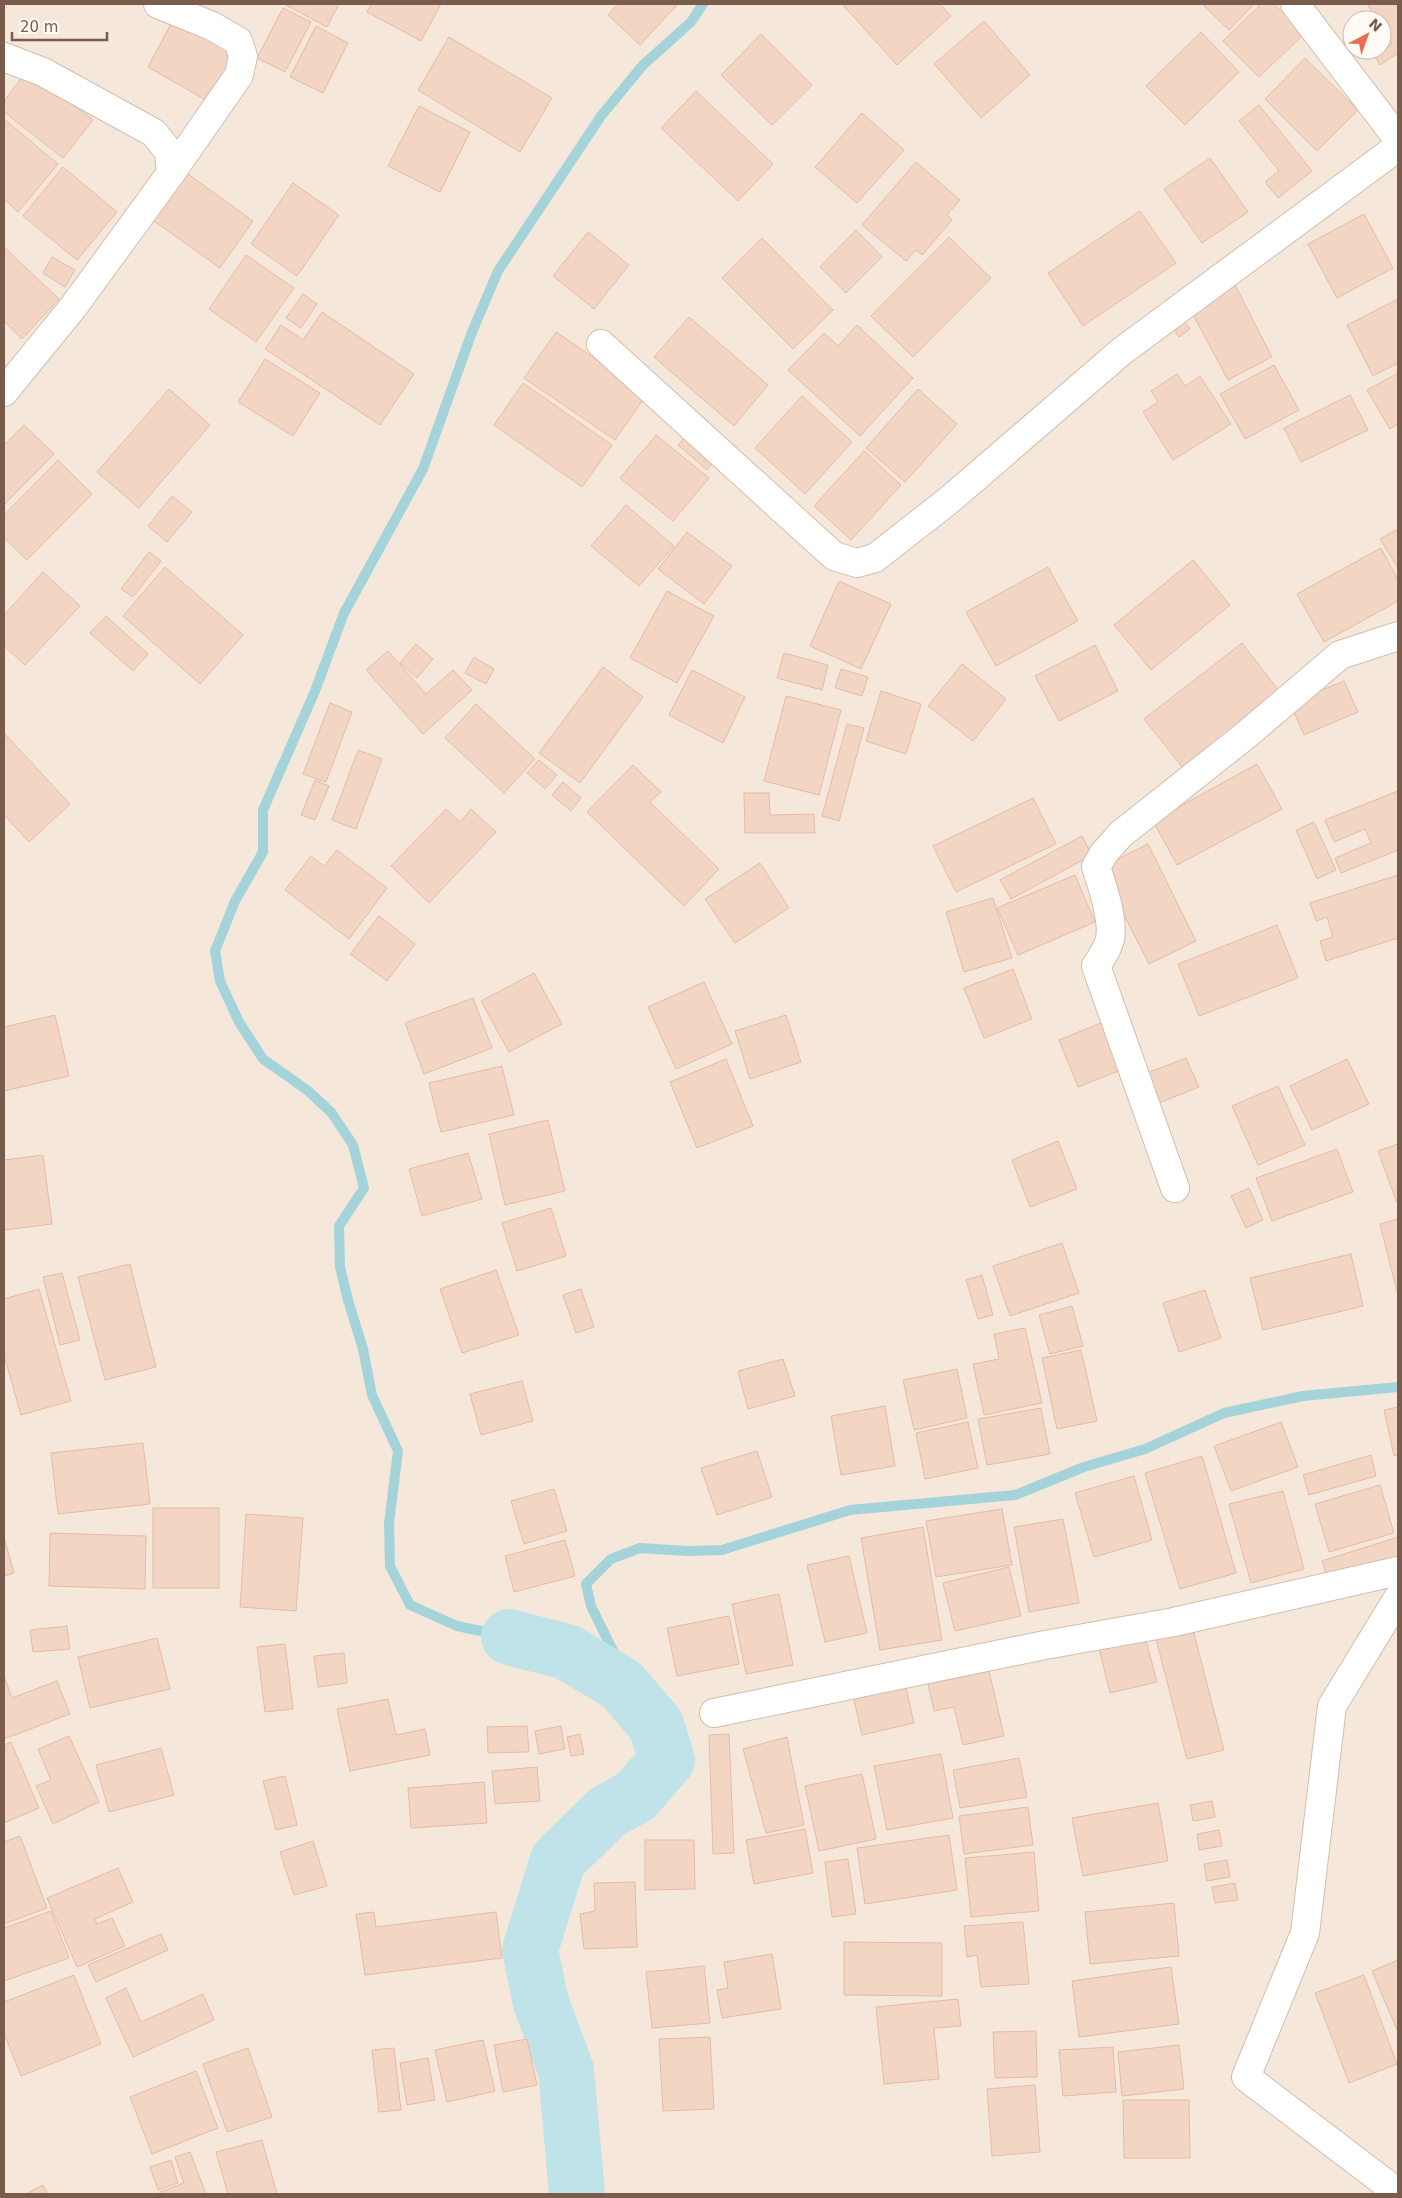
<svg xmlns="http://www.w3.org/2000/svg" width="1402" height="2198" font-family="'DejaVu Sans',sans-serif">
<rect width="100%" height="100%" fill="#fdf6ec"/>
<path fill="#f5e8da" fill-rule="evenodd" d="M 4,4 L 1398,4 L 1398,2194 L 4,2194 ZM 1352,20 L 1382,20 L 1382,50 L 1352,50 Z"/>
<g fill="none" stroke-linecap="round" stroke-linejoin="round">
<g stroke="#a5d3da" stroke-width="10">
<polyline points="509,1637 457,1626 410,1605 390,1566 389,1523 398,1451 372,1395 363,1349 348,1300 340,1267 339,1226 364,1188 353,1145 331,1112 307,1090 263,1059 239,1022 220,981 215,951 235,901 263,852 263,810 315,691 344,613 423,469 472,332 498,271 601,116 643,65 691,22 703,4"/>
<polyline points="641,1708 591,1606 586,1584 611,1559 640,1548 687,1551 722,1550 850,1510 1015,1495 1084,1467 1145,1449 1224,1413 1303,1396 1398,1387"/>
</g>
<polyline stroke="#bfe3e8" stroke-width="56" points="509,1637 567,1652 622,1685 656,1725 667,1760 636,1796 607,1812 558,1860 530,1950 541,2003 566,2070 577,2194"/>
</g>
<g fill="#f3d5c3" stroke="#e6bba3">
<polygon points="287,4 339,4 327,27 286,5"/>
<polygon points="371,4 441,4 421,41 367,12"/>
<polygon points="618,4 678,4 640,45 608,15"/>
<polygon points="845,4 940,4 951,16 897,65 843,5"/>
<polygon points="1202,4 1254,4 1229,30"/>
<polygon points="1261,4 1274,4 1304,34 1259,77 1223,41"/>
<polygon points="1367,4 1398,4 1398,53 1380,65 1374,55 1392,44 1382,28 1382,20 1377,20"/>
<polygon points="283,8 311,22 285,72 257,58"/>
<polygon points="173,20 238,56 211,103 148,67"/>
<polygon points="984,21 1030,75 981,118 934,64"/>
<polygon points="316,26 348,43 323,93 290,77"/>
<polygon points="1201,32 1239,72 1185,125 1146,86"/>
<polygon points="761,34 812,85 772,125 721,75"/>
<polygon points="449,37 552,98 520,152 418,90"/>
<polygon points="1305,58 1358,110 1317,151 1265,99"/>
<polygon points="28,70 93,120 63,158 4,112 4,101"/>
<polygon points="696,91 773,164 738,201 661,128"/>
<polygon points="1259,105 1312,171 1278,198 1265,182 1279,171 1239,121"/>
<polygon points="419,106 470,132 440,192 388,166"/>
<polygon points="862,113 904,150 857,203 815,167"/>
<polygon points="4,119 58,164 18,212 4,199"/>
<polygon points="1210,158 1248,212 1202,243 1164,189"/>
<polygon points="916,162 960,200 947,215 952,220 922,255 916,250 906,261 862,225"/>
<polygon points="63,167 117,212 77,260 23,216"/>
<polygon points="181,169 253,221 220,268 147,216"/>
<polygon points="293,183 339,215 297,276 251,244"/>
<polygon points="1140,211 1176,263 1083,326 1048,273"/>
<polygon points="1364,214 1393,268 1337,298 1308,244"/>
<polygon points="856,230 882,257 846,293 820,267"/>
<polygon points="588,232 629,265 594,309 553,276"/>
<polygon points="949,237 991,278 913,357 871,316"/>
<polygon points="762,238 833,310 793,349 722,278"/>
<polygon points="4,247 59,299 22,339 4,321"/>
<polygon points="246,255 294,288 256,342 209,309"/>
<polygon points="52,257 75,270 65,287 43,273"/>
<polygon points="1234,283 1272,357 1228,380 1189,307"/>
<polygon points="303,294 317,304 301,328 286,318"/>
<polygon points="1396,300 1398,303 1398,363 1373,376 1347,325"/>
<polygon points="322,312 414,374 380,425 265,349 281,325 303,340"/>
<polygon points="1181,316 1190,329 1179,337 1170,324"/>
<polygon points="689,317 768,385 734,426 654,357"/>
<polygon points="857,325 913,378 860,436 788,370 824,333 838,346"/>
<polygon points="556,332 647,394 615,440 524,378"/>
<polygon points="265,359 320,393 293,436 238,402"/>
<polygon points="1274,365 1299,410 1245,439 1220,394"/>
<polygon points="1398,373 1398,424 1390,429 1367,390"/>
<polygon points="1177,374 1185,386 1200,376 1231,424 1173,460 1143,412 1158,402 1151,391"/>
<polygon points="523,383 612,445 582,487 494,425"/>
<polygon points="169,389 210,425 139,508 97,472"/>
<polygon points="918,389 957,424 905,482 866,448"/>
<polygon points="1350,395 1368,430 1301,462 1284,428"/>
<polygon points="802,396 852,442 805,494 755,448"/>
<polygon points="24,425 54,454 4,505 4,445"/>
<polygon points="690,431 719,457 707,470 678,445"/>
<polygon points="656,435 709,478 673,521 620,478"/>
<polygon points="864,451 901,485 851,540 814,506"/>
<polygon points="58,460 92,494 27,560 4,538 4,515"/>
<polygon points="172,496 192,512 167,542 148,526"/>
<polygon points="626,505 674,546 639,586 591,546"/>
<polygon points="1396,530 1398,533 1398,568 1380,539"/>
<polygon points="687,532 732,566 704,604 658,569"/>
<polygon points="1381,548 1398,580 1398,601 1324,642 1297,594"/>
<polygon points="149,552 161,561 133,597 121,589"/>
<polygon points="1193,560 1230,605 1151,670 1114,625"/>
<polygon points="165,567 243,635 200,684 123,616"/>
<polygon points="1048,567 1078,621 996,666 966,612"/>
<polygon points="43,572 80,606 25,665 4,646 4,615"/>
<polygon points="839,581 891,604 861,669 810,646"/>
<polygon points="667,591 714,616 677,683 630,658"/>
<polygon points="106,616 148,654 133,671 90,633"/>
<polygon points="1242,643 1280,692 1183,768 1144,719"/>
<polygon points="416,644 433,659 417,678 400,663"/>
<polygon points="1095,645 1118,691 1059,721 1035,676"/>
<polygon points="388,651 426,694 453,670 472,690 423,734 366,670"/>
<polygon points="784,653 828,665 822,690 777,678"/>
<polygon points="474,657 494,669 486,684 465,673"/>
<polygon points="962,664 1006,699 973,741 928,706"/>
<polygon points="603,667 643,697 580,783 539,753"/>
<polygon points="841,669 868,677 862,696 835,688"/>
<polygon points="692,670 745,697 723,743 669,715"/>
<polygon points="1344,681 1358,712 1304,735 1290,703"/>
<polygon points="881,691 921,704 906,754 866,741"/>
<polygon points="786,696 841,710 819,795 764,781"/>
<polygon points="330,703 352,712 326,782 303,774"/>
<polygon points="476,704 535,759 504,793 445,738"/>
<polygon points="847,724 864,728 839,821 822,816"/>
<polygon points="4,733 70,804 29,842 4,815"/>
<polygon points="358,750 382,759 356,829 332,820"/>
<polygon points="539,760 557,775 545,789 527,773"/>
<polygon points="1257,764 1282,809 1177,865 1153,821"/>
<polygon points="633,765 661,792 650,802 719,869 684,906 587,812"/>
<polygon points="315,780 329,786 315,820 301,815"/>
<polygon points="563,782 581,798 571,811 552,795"/>
<polygon points="1398,791 1398,850 1341,873 1335,858 1371,843 1365,829 1334,842 1325,820"/>
<polygon points="744,793 769,793 770,815 814,814 815,833 745,833"/>
<polygon points="1033,798 1056,844 956,892 933,846"/>
<polygon points="446,809 460,822 471,809 496,832 429,903 391,866"/>
<polygon points="1314,822 1336,870 1317,879 1296,830"/>
<polygon points="1082,836 1092,855 1011,899 1000,880"/>
<polygon points="1148,844 1196,941 1149,964 1100,868"/>
<polygon points="337,850 387,888 349,939 285,890 311,856 324,866"/>
<polygon points="760,863 789,908 735,943 705,899"/>
<polygon points="1075,875 1095,922 1018,955 997,908"/>
<polygon points="1398,875 1398,938 1326,961 1320,941 1333,937 1327,917 1316,921 1310,903"/>
<polygon points="993,898 1012,958 964,972 946,912"/>
<polygon points="379,916 415,944 387,981 350,954"/>
<polygon points="1277,925 1298,978 1199,1016 1178,964"/>
<polygon points="1013,969 1032,1019 984,1038 964,988"/>
<polygon points="534,973 562,1024 509,1052 481,1001"/>
<polygon points="704,982 732,1044 676,1069 648,1007"/>
<polygon points="473,998 492,1048 424,1074 405,1023"/>
<polygon points="55,1015 69,1076 4,1091 4,1027"/>
<polygon points="786,1015 801,1062 750,1079 735,1031"/>
<polygon points="1101,1023 1121,1070 1078,1087 1059,1040"/>
<polygon points="1186,1058 1199,1087 1159,1103 1147,1073"/>
<polygon points="726,1059 753,1126 697,1148 670,1082"/>
<polygon points="1347,1059 1369,1104 1312,1130 1290,1086"/>
<polygon points="502,1066 514,1115 441,1132 429,1083"/>
<polygon points="1278,1086 1305,1145 1258,1165 1232,1106"/>
<polygon points="548,1120 565,1191 505,1205 489,1134"/>
<polygon points="1058,1141 1077,1189 1030,1207 1012,1160"/>
<polygon points="1398,1144 1398,1203 1397,1203 1378,1151"/>
<polygon points="1337,1149 1353,1192 1272,1221 1256,1178"/>
<polygon points="468,1153 482,1199 422,1216 409,1169"/>
<polygon points="43,1155 52,1224 4,1230 4,1160"/>
<polygon points="1249,1188 1263,1220 1246,1228 1231,1196"/>
<polygon points="551,1208 566,1256 517,1271 502,1223"/>
<polygon points="1398,1219 1398,1292 1397,1292 1380,1224"/>
<polygon points="1062,1243 1079,1293 1010,1316 993,1266"/>
<polygon points="1351,1254 1363,1306 1263,1330 1250,1278"/>
<polygon points="130,1264 156,1367 105,1380 78,1277"/>
<polygon points="496,1270 519,1335 462,1353 440,1289"/>
<polygon points="62,1273 80,1340 60,1345 43,1277"/>
<polygon points="982,1275 993,1315 978,1319 966,1280"/>
<polygon points="39,1289 71,1401 21,1415 4,1355 4,1299"/>
<polygon points="581,1289 594,1327 576,1333 563,1295"/>
<polygon points="1205,1290 1221,1338 1179,1352 1163,1303"/>
<polygon points="1072,1306 1083,1346 1050,1354 1039,1315"/>
<polygon points="1025,1328 1042,1403 984,1415 973,1364 999,1359 994,1334"/>
<polygon points="1081,1350 1097,1421 1057,1429 1042,1358"/>
<polygon points="783,1359 795,1396 748,1409 738,1371"/>
<polygon points="957,1369 967,1418 914,1430 903,1380"/>
<polygon points="522,1381 533,1421 481,1435 470,1394"/>
<polygon points="885,1406 895,1466 841,1475 831,1416"/>
<polygon points="1398,1407 1398,1455 1394,1456 1384,1410"/>
<polygon points="1041,1408 1050,1454 987,1465 978,1419"/>
<polygon points="968,1422 978,1468 925,1479 916,1433"/>
<polygon points="1281,1422 1298,1467 1231,1491 1214,1446"/>
<polygon points="143,1443 150,1504 58,1514 51,1453"/>
<polygon points="757,1451 772,1497 717,1515 701,1468"/>
<polygon points="1371,1455 1376,1476 1309,1495 1303,1475"/>
<polygon points="1202,1456 1236,1573 1180,1589 1145,1473"/>
<polygon points="1134,1476 1152,1540 1094,1557 1075,1493"/>
<polygon points="1380,1485 1394,1533 1329,1552 1315,1504"/>
<polygon points="554,1489 567,1531 524,1544 511,1501"/>
<polygon points="1283,1491 1304,1569 1251,1583 1229,1504"/>
<rect x="153" y="1508" width="66" height="80"/>
<polygon points="1002,1509 1012,1565 936,1577 926,1521"/>
<polygon points="246,1514 303,1518 296,1611 240,1607"/>
<polygon points="1063,1519 1079,1603 1029,1612 1014,1527"/>
<polygon points="923,1527 942,1640 880,1650 861,1538"/>
<polygon points="50,1533 146,1536 145,1589 49,1586"/>
<polygon points="4,1537 14,1573 4,1576"/>
<polygon points="1398,1537 1398,1556 1327,1577 1322,1561"/>
<polygon points="565,1540 575,1576 514,1592 505,1556"/>
<polygon points="849,1556 867,1633 825,1642 807,1565"/>
<polygon points="1009,1567 1021,1616 955,1631 943,1583"/>
<polygon points="779,1594 793,1665 746,1674 732,1604"/>
<polygon points="729,1616 739,1664 677,1676 667,1628"/>
<polygon points="67,1626 70,1649 33,1652 30,1630"/>
<polygon points="1192,1626 1224,1750 1187,1759 1155,1635"/>
<polygon points="1144,1633 1157,1682 1110,1693 1098,1644"/>
<polygon points="157,1638 170,1689 90,1708 78,1657"/>
<polygon points="285,1644 293,1709 265,1712 257,1647"/>
<polygon points="344,1653 347,1683 318,1687 314,1656"/>
<polygon points="989,1671 1004,1736 963,1745 954,1707 934,1711 928,1684"/>
<polygon points="4,1676 12,1698 57,1681 70,1714 4,1739"/>
<polygon points="905,1684 914,1723 862,1735 853,1696"/>
<polygon points="388,1699 396,1735 425,1729 430,1755 350,1771 337,1709"/>
<polygon points="527,1726 529,1752 488,1753 487,1727"/>
<polygon points="561,1726 565,1749 539,1754 535,1731"/>
<polygon points="580,1734 584,1754 571,1756 567,1737"/>
<polygon points="729,1734 734,1853 713,1854 709,1735"/>
<polygon points="69,1736 99,1802 53,1824 36,1786 51,1780 38,1749"/>
<polygon points="787,1737 804,1825 766,1833 743,1749"/>
<polygon points="11,1742 39,1808 4,1823 4,1745"/>
<polygon points="161,1748 174,1795 109,1812 96,1765"/>
<polygon points="941,1754 953,1818 887,1830 874,1766"/>
<polygon points="1019,1758 1027,1797 960,1808 953,1770"/>
<polygon points="537,1767 540,1801 495,1804 492,1771"/>
<polygon points="862,1774 876,1839 819,1851 805,1786"/>
<polygon points="285,1776 297,1825 276,1830 263,1781"/>
<polygon points="484,1782 487,1823 411,1828 408,1788"/>
<polygon points="1212,1801 1215,1817 1193,1821 1190,1805"/>
<polygon points="1158,1803 1168,1861 1083,1876 1072,1818"/>
<polygon points="1028,1807 1033,1845 964,1854 959,1816"/>
<polygon points="805,1829 813,1873 754,1884 746,1840"/>
<polygon points="1219,1830 1222,1846 1199,1850 1197,1834"/>
<polygon points="949,1835 957,1890 865,1904 857,1848"/>
<polygon points="20,1836 47,1908 4,1924 4,1842"/>
<polygon points="645,1840 694,1840 695,1889 645,1890"/>
<polygon points="313,1841 327,1886 294,1895 280,1852"/>
<polygon points="1034,1852 1039,1911 971,1917 965,1858"/>
<polygon points="848,1859 856,1914 832,1917 825,1862"/>
<polygon points="1227,1860 1230,1877 1207,1881 1204,1864"/>
<polygon points="118,1868 133,1902 95,1919 97,1924 112,1918 125,1946 77,1967 47,1898"/>
<polygon points="635,1882 637,1947 584,1949 580,1914 595,1911 594,1883"/>
<polygon points="1235,1883 1238,1900 1215,1903 1212,1887"/>
<polygon points="1174,1903 1179,1956 1090,1964 1085,1912"/>
<polygon points="51,1911 69,1958 4,1981 4,1928"/>
<polygon points="374,1912 376,1927 496,1912 502,1958 365,1975 356,1914"/>
<polygon points="1023,1922 1029,1984 981,1987 977,1955 967,1957 964,1926"/>
<polygon points="161,1934 168,1950 96,1982 88,1965"/>
<polygon points="844,1942 942,1943 942,1996 844,1995"/>
<polygon points="772,1954 781,2009 722,2018 717,1990 728,1988 724,1962"/>
<polygon points="1398,1960 1398,2032 1372,1971"/>
<polygon points="704,1966 710,2023 652,2028 646,1972"/>
<polygon points="1171,1967 1179,2024 1079,2037 1072,1981"/>
<polygon points="74,1975 101,2044 21,2076 4,2033 4,2002"/>
<polygon points="1364,1975 1397,2064 1349,2083 1315,1993"/>
<polygon points="126,1988 141,2022 203,1994 214,2020 133,2057 106,1998"/>
<polygon points="958,1999 961,2026 934,2028 939,2079 884,2084 876,2007"/>
<polygon points="1036,2031 1037,2077 995,2078 993,2032"/>
<polygon points="710,2037 714,2109 663,2111 659,2039"/>
<polygon points="527,2039 537,2085 503,2092 494,2045"/>
<polygon points="483,2040 495,2091 447,2102 435,2050"/>
<polygon points="1179,2045 1184,2089 1122,2096 1118,2052"/>
<polygon points="1113,2047 1116,2092 1063,2096 1059,2050"/>
<polygon points="248,2048 272,2117 227,2132 203,2064"/>
<polygon points="394,2048 401,2110 379,2112 372,2050"/>
<polygon points="428,2058 435,2100 407,2105 400,2063"/>
<polygon points="196,2071 218,2128 152,2154 130,2097"/>
<polygon points="1035,2085 1040,2152 992,2156 987,2089"/>
<polygon points="1123,2100 1189,2100 1190,2158 1124,2158"/>
<polygon points="262,2140 277,2194 228,2194 216,2152"/>
<polygon points="190,2152 206,2194 160,2194 160,2192 184,2183 175,2157"/>
<polygon points="171,2160 178,2183 158,2190 150,2167"/>
<polygon points="43,2185 48,2194 26,2194"/>
</g>
<g fill="none" stroke-linecap="round" stroke-linejoin="round">
<defs>
<g id="minor">
<polyline points="1295,4 1398,139"/>
<polyline points="4,57 43,72 154,133 169,152 171,173"/>
<polyline points="601,344 834,556 857,563 875,558 948,501 1122,351 1398,147"/>
<polyline points="4,392 74,306 171,173 239,75 243,56 238,41 212,26 158,4"/>
<path d="M 1175,1188 L 1096,966 C 1101,958 1108,949 1110,939 C 1114,920 1102,885 1096,867 L 1104,853 L 1121,834 L 1246,735 L 1340,655 L 1398,636"/>
<polyline points="714,1713 1045,1645 1174,1622 1398,1571"/>
<polyline points="1397,2192 1246,2077 1305,1933 1332,1706 1398,1598"/>
</g>
</defs>
<use href="#minor" stroke="#d1beb0" stroke-width="30"/>
<use href="#minor" stroke="#fff" stroke-width="28"/>
</g>
<rect width="1402" height="2198" fill="none" stroke="#7a5c4d" stroke-width="10"/>
<g transform="translate(1367 35) rotate(41)"><circle r="24" fill="#fffaf3" stroke="#cabbb1"/>
<path d="M0-4L9 19L0 12L-9 19Z" fill="#e76f51"/>
<text y="-8" font-size="14" font-weight="bold" text-anchor="middle" fill="#7a5c4d">N</text>
</g>
<path d="M12 32v8h95v-8" fill="none" stroke="#7a5c4d" stroke-width="2.5"/>
<text x="20" y="32" font-size="15" fill="#7a5c4d" stroke="#fffaf3" stroke-width="4" paint-order="stroke">20 m</text>
</svg>
